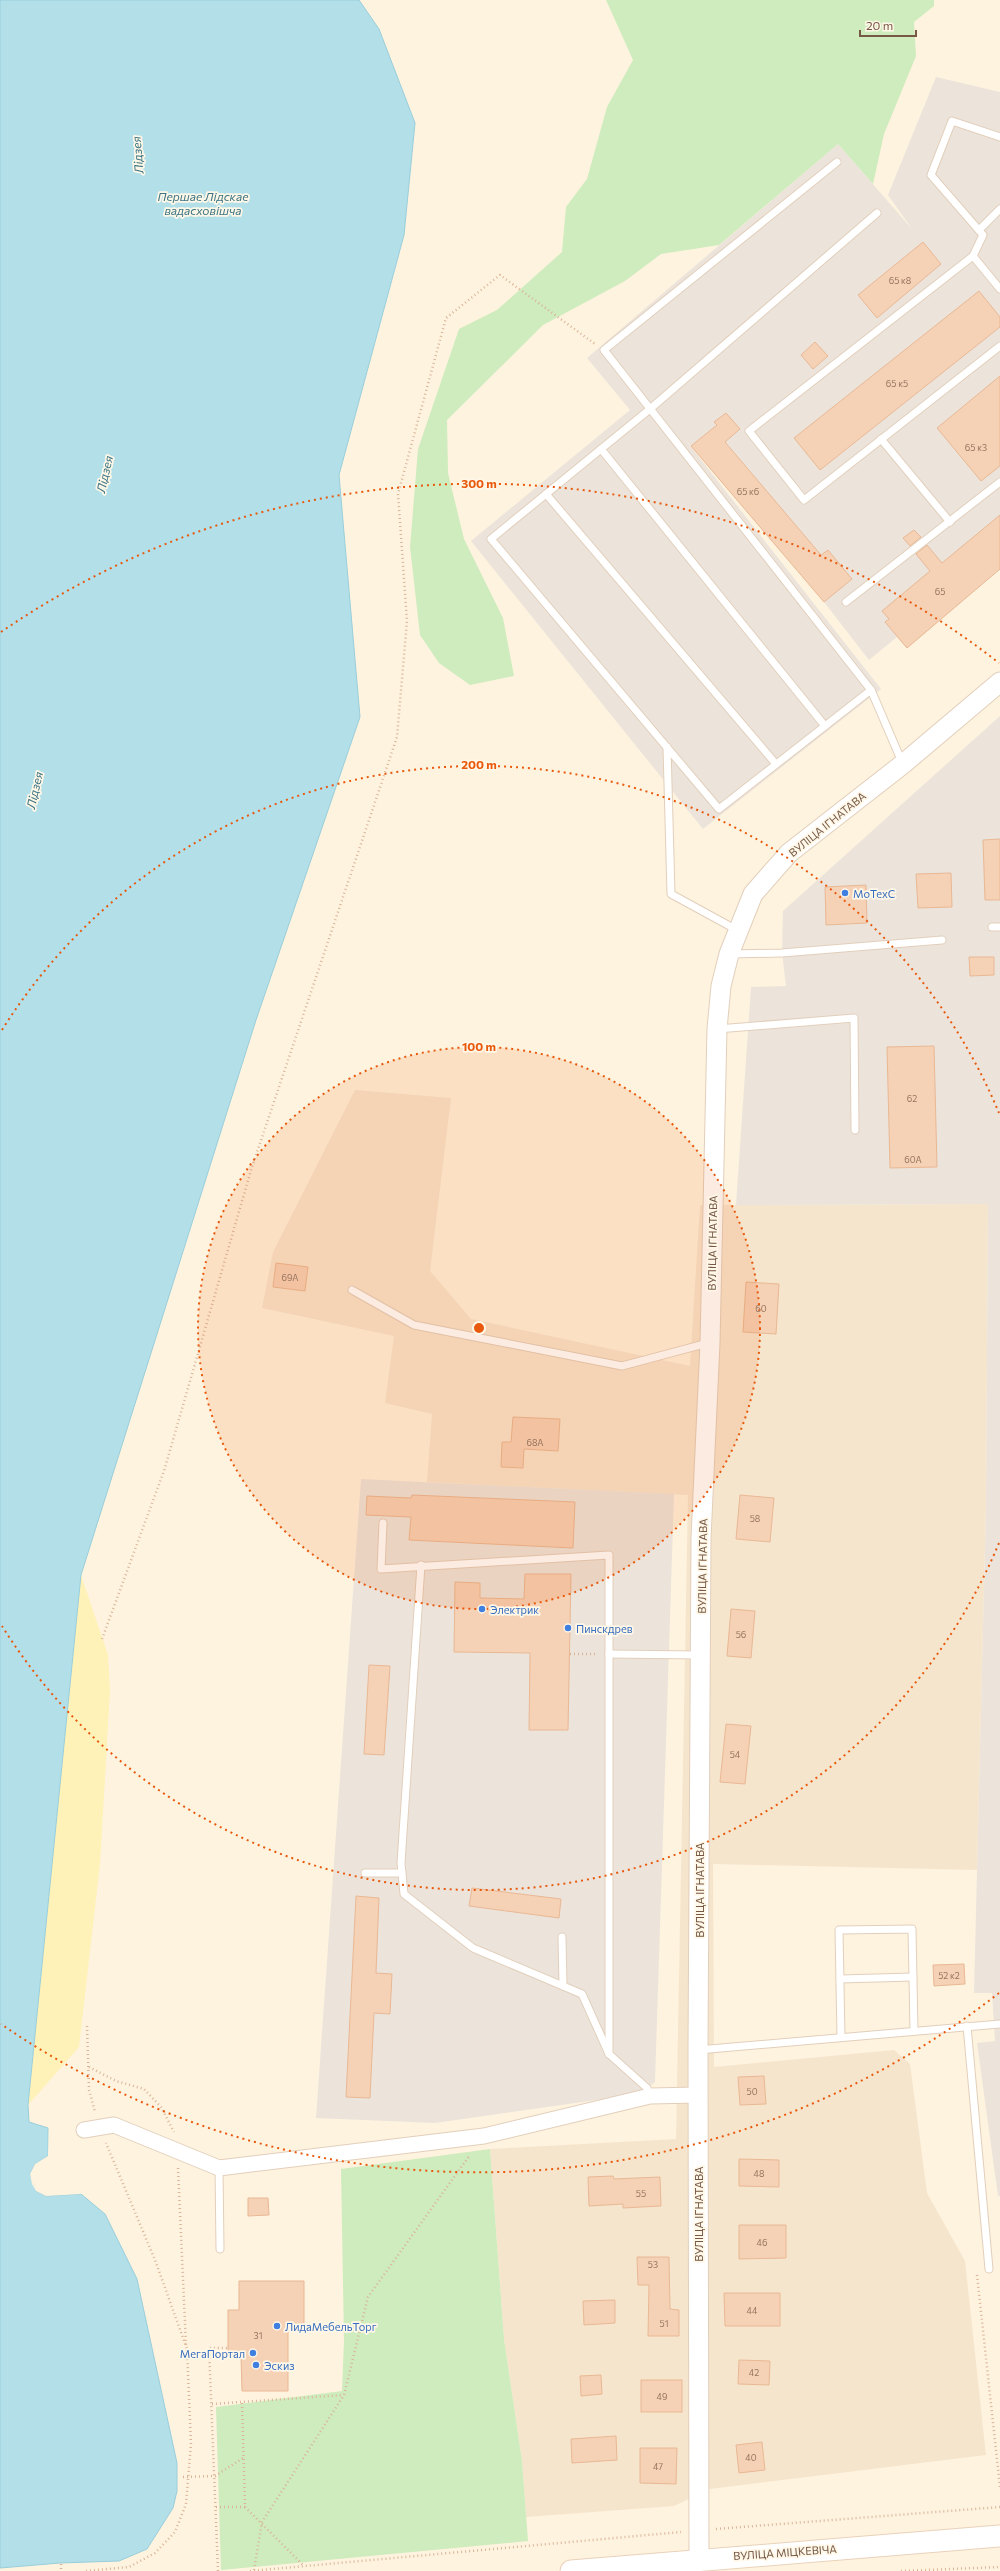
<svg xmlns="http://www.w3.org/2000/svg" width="1000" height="2571" font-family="Commissioner,sans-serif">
<rect width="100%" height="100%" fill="#fef3df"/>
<polygon fill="#f6e5cd" points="355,1090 451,1098 430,1271 471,1319 690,1366 700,1205 988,1204 986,1507 977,1870 713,1864 714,2067 894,2050 910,2064 927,2193 965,2261 986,2455 710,2489 674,2506 526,2517 522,2461 504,2339 490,2149 676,2139 688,1495 427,1482 432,1414 385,1403 394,1336 262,1308 273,1252"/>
<g fill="#ece4db">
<polygon points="936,77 1000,92 1000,569 907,648 897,637 869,660 824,602 684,438 881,689 703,829 471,541 630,410 587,358 838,144 912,229 888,195"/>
<polygon points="1000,716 1000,2196 998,2196 977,2043 995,2041 992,1993 974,1993 986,1507 988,1204 736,1205 751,987 786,986 782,953 783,911"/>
<polygon points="361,1479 674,1494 655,2082 639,2094 435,2123 316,2118"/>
</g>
<g fill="#ceecbd">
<polygon points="606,0 934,0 934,6 914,22 916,56 884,134 873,184 838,144 719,245 661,254 625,281 543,325 447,420 448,473 464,539 503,618 514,676 470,685 439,663 420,635 410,547 418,449 459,329 497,310 562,252 566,207 587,179 607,107 633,60"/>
<polygon points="490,2149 504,2339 522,2461 528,2541 221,2570 216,2407 342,2391 344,2340 341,2169"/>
</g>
<polygon fill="#fff2b8" points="81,1575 108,1655 110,1691 100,1864 79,2047 28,2105"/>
<polygon fill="#b3dfe9" stroke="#98cedb" points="0,0 359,0 379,29 415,123 404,235 339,475 360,717 256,1020 81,1575 28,2105 29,2122 48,2128 48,2156 35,2164 30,2174 36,2191 46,2196 81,2194 105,2214 137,2279 177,2463 177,2491 173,2508 147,2549 119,2561 60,2563 0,2568"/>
<polygon fill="#fef3df" points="49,2126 49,2157 36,2165 32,2174 34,2184 37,2190 46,2194 82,2193 81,2194 46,2196 36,2191 32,2184 30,2174 35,2164 48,2156"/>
<g fill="#f5d1b5" stroke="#e9b894">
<polygon points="923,242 941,264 877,318 858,295"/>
<polygon points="979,291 1000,317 1000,327 820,470 794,438"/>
<polygon points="815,342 828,356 813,369 801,355"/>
<polygon points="1000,376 1000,466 981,481 937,428"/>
<polygon points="726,413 740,429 725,442 821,555 828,550 852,579 824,602 691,446 717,425 714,422"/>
<polygon points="1000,515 1000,569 907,648 885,622 889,619 882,611 930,571 916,554 927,545 942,563"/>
<polygon points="914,530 921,537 910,546 903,538"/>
<polygon points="1000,839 1000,900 985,900 983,840"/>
<polygon points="951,873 952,907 918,908 916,874"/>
<polygon points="866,885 867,923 826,925 825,887"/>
<polygon points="969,957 994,957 994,975 970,976"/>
<polygon points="934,1046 937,1167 890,1168 887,1047"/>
<polygon points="276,1263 308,1267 305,1291 273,1287"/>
<polygon points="746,1282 779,1284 776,1334 743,1332"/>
<polygon points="513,1417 560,1419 558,1451 524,1449 523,1468 501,1467 502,1442 511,1442"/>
<polygon points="412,1495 575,1502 573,1548 409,1540 411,1517 366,1515 367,1496 411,1498"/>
<polygon points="740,1495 774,1498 770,1542 736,1539"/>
<polygon points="525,1574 571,1574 568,1730 529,1730 530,1653 454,1652 455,1582 480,1583 480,1598 524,1599"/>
<polygon points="731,1609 755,1611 751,1658 727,1656"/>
<polygon points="369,1665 390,1666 384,1755 364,1754"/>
<polygon points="726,1724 751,1726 745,1784 720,1782"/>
<polygon points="472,1888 561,1899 559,1918 469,1906"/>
<polygon points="356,1896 379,1898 376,1973 392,1974 390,2014 374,2013 370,2098 346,2097"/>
<polygon points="964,1964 965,1984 934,1986 933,1965"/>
<polygon points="764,2076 766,2104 740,2105 738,2077"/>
<polygon points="739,2159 779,2160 779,2187 739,2186"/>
<polygon points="613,2176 614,2179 660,2177 661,2206 623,2208 623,2204 589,2206 588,2177"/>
<polygon points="248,2198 268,2198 269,2215 248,2216"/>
<polygon points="739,2225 786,2225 786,2258 739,2259"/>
<polygon points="637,2257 669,2257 670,2309 679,2310 679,2336 648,2336 649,2285 638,2285"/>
<polygon points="239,2281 304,2281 304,2326 288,2326 288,2391 242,2391 241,2355 228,2355 228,2310 239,2310"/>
<polygon points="724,2293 780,2293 780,2326 725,2326"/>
<polygon points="615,2300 615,2323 584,2325 583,2301"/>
<polygon points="739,2360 770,2361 769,2385 738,2384"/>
<polygon points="601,2375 602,2394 581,2396 580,2376"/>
<rect x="641" y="2380" width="41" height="32"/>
<polygon points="616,2436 617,2460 572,2463 571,2439"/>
<polygon points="762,2442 765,2470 739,2473 736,2445"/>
<polygon points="640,2448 677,2448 676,2484 640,2483"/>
</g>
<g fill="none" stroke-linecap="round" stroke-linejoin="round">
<defs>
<g id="service">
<polyline points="1000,137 952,121 931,175 983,235 973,256 749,431 804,500 1000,346"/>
<polyline points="837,162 604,350 871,690 902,762"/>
<polyline points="979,230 1000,209"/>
<polyline points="973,256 1000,289"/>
<polyline points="881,439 950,522"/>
<polyline points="601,449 825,726"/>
<polyline points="546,494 776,764"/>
<polyline points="846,602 1000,482"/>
<polyline points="871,690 719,809 491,539 650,409 877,213"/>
<polyline points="667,747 671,894 737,930"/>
<polyline points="992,927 1000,927"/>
<polyline points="731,954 782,953 942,940"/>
<polyline points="717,1029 854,1018 855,1130"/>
<polyline points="352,1290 414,1325 622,1366 708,1343"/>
<polyline points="383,1523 381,1569 609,1555 609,2054"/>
<polyline points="421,1565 401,1863 404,1894 473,1948 582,1994 609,2054 647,2088 650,2096"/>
<polyline points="609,1654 700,1655"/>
<polyline points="365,1873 402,1873"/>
<polyline points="562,1937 563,1986"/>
<polyline points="840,1979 913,1977"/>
<polyline points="967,2026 989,2269"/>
<polyline points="841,2037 839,1930 912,1929 914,2031"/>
<polyline points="698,2050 1000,2024"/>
<polyline points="219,2168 220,2249"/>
</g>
<polyline id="minor" points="84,2130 114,2125 219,2168 484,2136 650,2096 698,2095"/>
<polyline id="tertiary" points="699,2559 698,2050 701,1538 710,1343 717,1029 721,986 729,954 753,894 789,853 903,764 1000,682"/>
<polyline id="secondary" points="571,2571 1000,2536"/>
</defs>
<use href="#service" stroke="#e2cfbb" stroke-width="9"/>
<use href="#minor" stroke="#e2cfbb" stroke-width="17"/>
<use href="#tertiary" stroke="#e2cfbb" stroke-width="21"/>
<use href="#secondary" stroke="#ead2ba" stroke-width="23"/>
<g stroke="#dab498" stroke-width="2.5" stroke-dasharray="1 3" stroke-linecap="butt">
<polyline points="102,1639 164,1471 251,1170 397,737 407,621 398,494 446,318 500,275 595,344"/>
<polyline points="570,1654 596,1654"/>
<polyline points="87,2026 89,2090 95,2112"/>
<polyline points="89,2067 116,2081 144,2089 161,2107 174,2132"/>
<polyline points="178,2168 186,2345"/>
<polyline points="977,2275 1000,2487"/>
<polyline points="212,2404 343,2395"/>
<polyline points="183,2477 215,2476 243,2458"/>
<polyline points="216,2507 245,2507 242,2401"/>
<polyline points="245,2507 304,2566"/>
<polyline points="716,2529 1000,2507"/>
<polyline points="61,2564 61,2571"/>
<polyline points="254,2570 262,2522 344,2395 368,2297 470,2155"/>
<polyline points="86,2571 129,2567 155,2553 175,2532 186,2504 191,2444 187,2349 155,2260 106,2143"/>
<polyline points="218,2571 209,2348 228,2348"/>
<polyline points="250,2571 681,2532"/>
<polyline points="901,2571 1000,2567"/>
</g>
<use href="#service" stroke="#fff" stroke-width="7"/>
<use href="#minor" stroke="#fff" stroke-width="15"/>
<use href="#tertiary" stroke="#fff" stroke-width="19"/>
<use href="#secondary" stroke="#fff" stroke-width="21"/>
</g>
<circle cx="479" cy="1328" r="281" fill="#e8590c" fill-opacity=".12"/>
<g fill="none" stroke="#e8590c" stroke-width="2" stroke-dasharray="2 4">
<circle cx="479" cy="1328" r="281"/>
<path d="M999 1543A563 563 0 0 1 2 1626M2 1030A563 563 0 0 1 999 1113"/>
<path d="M999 1993A844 844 0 0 1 1 2024M1 632A844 844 0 0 1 999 663"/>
</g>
<g fill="#3f7fe0" stroke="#fff7e7" stroke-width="1.5">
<circle cx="845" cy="893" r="4"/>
<circle cx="482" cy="1609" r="4"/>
<circle cx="568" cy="1628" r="4"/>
<circle cx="277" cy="2326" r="4"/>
<circle cx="253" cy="2353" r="4"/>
<circle cx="256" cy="2365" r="4"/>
</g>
<g text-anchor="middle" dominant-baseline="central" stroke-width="3.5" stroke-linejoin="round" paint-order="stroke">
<g font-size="9" fill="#967661">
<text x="900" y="280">65 к8</text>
<text x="897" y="383">65 к5</text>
<text x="976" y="447">65 к3</text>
<text x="748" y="491">65 к6</text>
<text x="940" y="591">65</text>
<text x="912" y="1098">62</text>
<text x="913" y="1159">60А</text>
<text x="290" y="1277">69А</text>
<text x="761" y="1308">60</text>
<text x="535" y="1442">68А</text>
<text x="755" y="1518">58</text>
<text x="741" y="1634">56</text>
<text x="735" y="1754">54</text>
<text x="949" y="1975">52 к2</text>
<text x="752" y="2091">50</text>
<text x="759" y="2173">48</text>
<text x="641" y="2193">55</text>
<text x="762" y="2242">46</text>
<text x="653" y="2264">53</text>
<text x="752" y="2310">44</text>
<text x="664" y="2323">51</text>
<text x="258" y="2335">31</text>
<text x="754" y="2372">42</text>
<text x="662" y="2396">49</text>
<text x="751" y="2457">40</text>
<text x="658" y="2466">47</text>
</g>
<g font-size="11" fill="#765845" stroke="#fff7e7">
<text transform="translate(827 824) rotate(-39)">ВУЛІЦА ІГНАТАВА</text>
<text transform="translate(712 1243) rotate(-89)">ВУЛІЦА ІГНАТАВА</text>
<text transform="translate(702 1566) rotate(-89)">ВУЛІЦА ІГНАТАВА</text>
<text transform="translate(699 1890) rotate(-90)">ВУЛІЦА ІГНАТАВА</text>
<text transform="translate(698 2214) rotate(-90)">ВУЛІЦА ІГНАТАВА</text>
<text transform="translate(785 2552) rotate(-4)">ВУЛІЦА МІЦКЕВІЧА</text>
</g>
<g font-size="11" fill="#366cbe" stroke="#fff7e7" text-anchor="start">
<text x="853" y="893">MoTexC</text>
<text x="490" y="1609">Электрик</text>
<text x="576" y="1628">Пинскдрев</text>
<text x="285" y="2326">ЛидаМебельТорг</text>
<text x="245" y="2353" text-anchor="end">МегаПортал</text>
<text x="264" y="2365">Эскиз</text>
</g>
<g font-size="12" font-style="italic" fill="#3b7584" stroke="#fff7e7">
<text transform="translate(137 155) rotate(-95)">Лідзея</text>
<text x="203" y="196">Першае Лідскае<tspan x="203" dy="14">вадасховішча</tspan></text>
<text transform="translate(104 474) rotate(-77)">Лідзея</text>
<text transform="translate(34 790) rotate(-77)">Лідзея</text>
</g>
</g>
<circle cx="479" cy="1328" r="6" fill="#e8590c" stroke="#fff7e7" stroke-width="2"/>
<g font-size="12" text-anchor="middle" font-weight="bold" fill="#e8590c" stroke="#fff7e7" stroke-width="3.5" stroke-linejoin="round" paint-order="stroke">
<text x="479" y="488">300 m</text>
<text x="479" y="769">200 m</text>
<text x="479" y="1051">100 m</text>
</g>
<path d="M860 30v6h56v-6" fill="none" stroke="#765845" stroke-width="2"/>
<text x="866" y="30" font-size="12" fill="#765845" stroke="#fff7e7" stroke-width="3" paint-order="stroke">20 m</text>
</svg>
